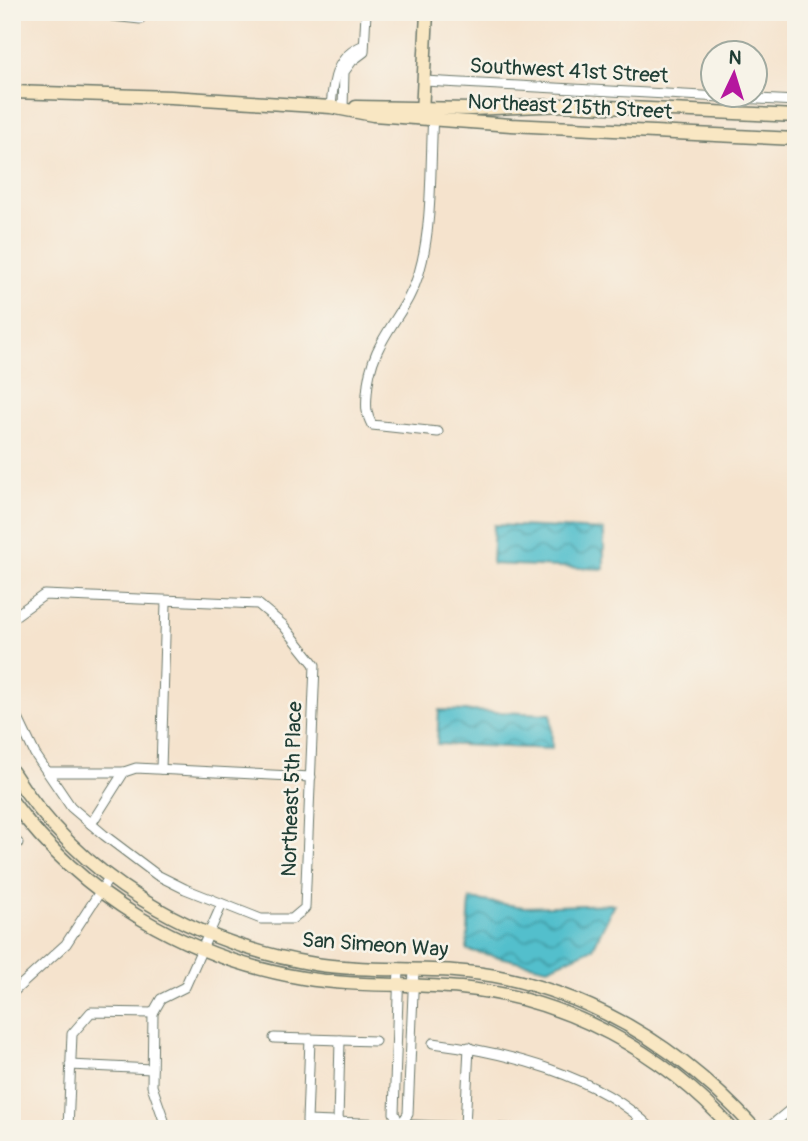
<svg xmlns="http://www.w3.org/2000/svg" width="808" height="1141" font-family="Pangolin,sans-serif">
<defs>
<pattern id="water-waves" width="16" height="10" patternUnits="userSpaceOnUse" patternTransform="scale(1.75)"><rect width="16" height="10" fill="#52bfcc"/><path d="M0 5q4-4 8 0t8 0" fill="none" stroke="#439ca6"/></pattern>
</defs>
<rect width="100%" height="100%" fill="#f7f3e8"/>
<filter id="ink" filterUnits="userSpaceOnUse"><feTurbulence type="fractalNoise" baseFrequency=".0143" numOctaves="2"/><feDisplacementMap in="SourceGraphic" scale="14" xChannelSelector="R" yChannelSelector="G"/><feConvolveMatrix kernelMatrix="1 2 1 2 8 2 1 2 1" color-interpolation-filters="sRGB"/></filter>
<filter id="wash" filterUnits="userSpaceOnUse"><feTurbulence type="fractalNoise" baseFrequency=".00686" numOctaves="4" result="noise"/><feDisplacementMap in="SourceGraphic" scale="28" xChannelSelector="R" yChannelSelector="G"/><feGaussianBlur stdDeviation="1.57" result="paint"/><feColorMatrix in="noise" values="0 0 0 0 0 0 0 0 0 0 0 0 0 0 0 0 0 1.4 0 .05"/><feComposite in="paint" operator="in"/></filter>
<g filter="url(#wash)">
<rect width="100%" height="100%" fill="#f5e3cd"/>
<g fill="url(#water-waves)" stroke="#387e80" stroke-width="2">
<polygon points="494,525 604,530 604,569 492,564"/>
<polygon points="439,710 551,714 552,749 437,744"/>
<polygon points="470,899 524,907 614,904 593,948 548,968 467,950"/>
</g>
</g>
<g filter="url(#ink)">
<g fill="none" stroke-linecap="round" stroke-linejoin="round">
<defs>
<g id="street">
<polyline points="113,12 112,16 140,19 141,12"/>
<polyline points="424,81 796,101"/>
<path d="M 331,107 C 333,80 336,56 364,45"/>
<polyline points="343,108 344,72 352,61 364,52 366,12"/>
<path d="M 433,114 C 430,164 433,226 419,273 C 405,319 370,338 367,394 C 366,407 366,414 372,425 L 438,432"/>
<polyline points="12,618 44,595 258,604 283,625 315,665 305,908 292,919 261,919 185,889 157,875 104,835 71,807 35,754 12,706"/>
<polyline points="161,769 166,603"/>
<polyline points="48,772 124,772 136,768 311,777"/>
<polyline points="91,824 124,772"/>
<polyline points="12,844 18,843"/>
<polyline points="399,968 394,1113 401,1128"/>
<polyline points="12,993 66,944 109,878"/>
<polyline points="274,1038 375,1041"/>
<polyline points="310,1039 307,1121 528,1129"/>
<path d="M 433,1043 C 505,1052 599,1075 652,1129"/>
<polyline points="70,1065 152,1069"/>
<polyline points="338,1122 340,1040"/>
<polyline points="401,1124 408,1114 414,969"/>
<polyline points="465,1126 469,1047"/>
<polyline points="68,1129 72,1034 91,1012 153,1013"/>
<polyline points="167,1129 152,1086 153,1013 161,999 185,987 222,904"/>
<polyline points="627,1129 641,1120"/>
<polyline points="767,1129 796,1105"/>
</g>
<g id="secondary">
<polyline points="12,92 171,97 331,107 373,115 511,125 796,139"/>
<polyline points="356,107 471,109 565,105 796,116"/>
<polyline points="422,113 427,12"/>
<path d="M 12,771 C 78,877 193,944 315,964 C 378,974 443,964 505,978 C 604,1000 687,1054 755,1129"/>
<path d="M 12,801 C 82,897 187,958 303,978 C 355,987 409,983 461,988 C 564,998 664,1052 732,1129"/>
</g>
</defs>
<use href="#street" stroke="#6a776a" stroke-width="11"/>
<use href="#secondary" stroke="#6a776a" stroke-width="15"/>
<use href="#street" stroke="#fff" stroke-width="9"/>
<use href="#secondary" stroke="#f9e7c3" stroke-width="12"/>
</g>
</g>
<g text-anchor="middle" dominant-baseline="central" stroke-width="5" stroke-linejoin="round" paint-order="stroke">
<g font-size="21" fill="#1f3d34" stroke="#f7f3e8">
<text transform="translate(569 71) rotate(3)">Southwest 41st Street</text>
<text transform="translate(570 107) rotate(3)">Northeast 215th Street</text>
<text transform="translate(292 789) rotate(-88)">Northeast 5th Place</text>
<text transform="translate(375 945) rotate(4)">San Simeon Way</text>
</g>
</g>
<rect width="808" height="1141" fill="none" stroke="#f7f3e8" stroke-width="42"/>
<g transform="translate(734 74) rotate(4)"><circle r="33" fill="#f7f3e8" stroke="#a1aaa0" stroke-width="2"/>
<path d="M0-5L12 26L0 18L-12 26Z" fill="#b5179e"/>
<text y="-10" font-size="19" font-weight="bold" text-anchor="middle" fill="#1f3d34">N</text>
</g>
</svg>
